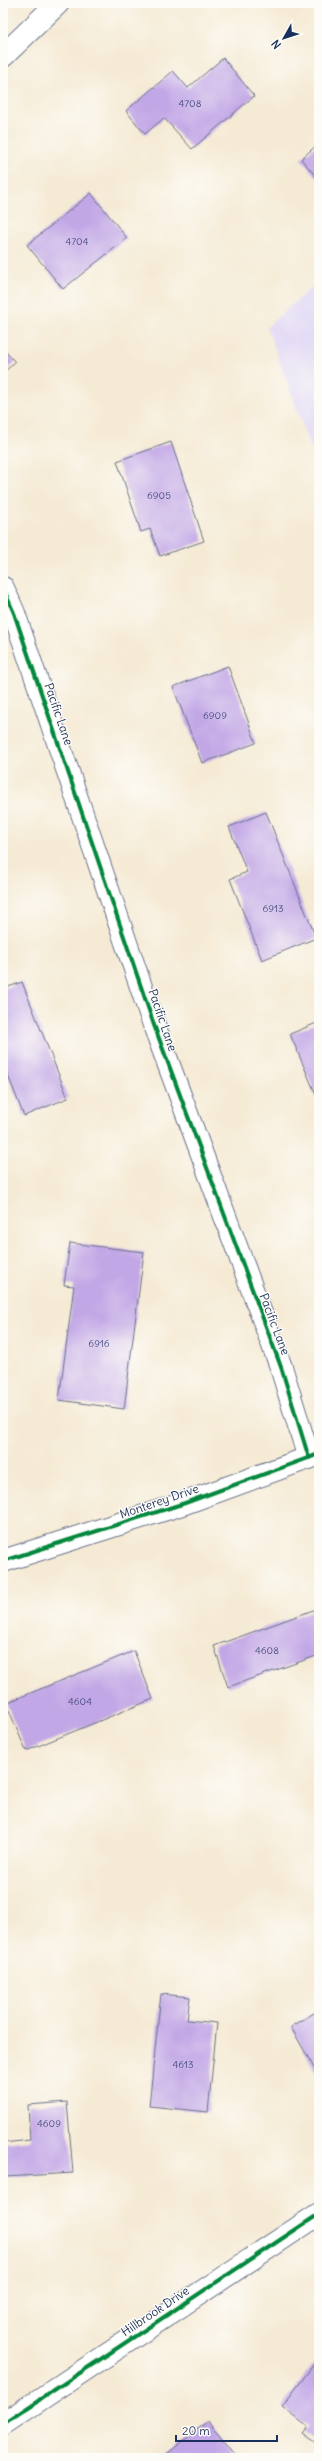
<svg xmlns="http://www.w3.org/2000/svg" width="322" height="2461" font-family="Delius,sans-serif">
<rect width="100%" height="100%" fill="#fdfcf7"/>
<filter id="ink" filterUnits="userSpaceOnUse"><feTurbulence type="fractalNoise" baseFrequency=".025" numOctaves="2"/><feDisplacementMap in="SourceGraphic" scale="8" xChannelSelector="R" yChannelSelector="G"/><feConvolveMatrix kernelMatrix="1 2 1 2 8 2 1 2 1" color-interpolation-filters="sRGB"/></filter>
<filter id="wash" filterUnits="userSpaceOnUse"><feTurbulence type="fractalNoise" baseFrequency=".012" numOctaves="4" result="noise"/><feDisplacementMap in="SourceGraphic" scale="16" xChannelSelector="R" yChannelSelector="G"/><feGaussianBlur stdDeviation="0.9" result="paint"/><feColorMatrix in="noise" values="0 0 0 0 0 0 0 0 0 0 0 0 0 0 0 0 0 1.4 0 .05"/><feComposite in="paint" operator="in"/></filter>
<g filter="url(#wash)">
<rect width="100%" height="100%" fill="#f5ead4"/>
<polygon fill="#dfd5f5" points="319,281 319,471 267,327"/>
<g id="blocks">
<g fill="#c2a7e6">
<polygon points="223,58 254,96 192,149 164,118 145,134 126,111 173,71 188,88"/>
<polygon points="319,143 319,180 301,159"/>
<polygon points="91,193 127,238 63,289 27,245"/>
<polygon points="3,349 15,362 3,373"/>
<polygon points="171,442 204,541 160,556 150,529 141,532 117,461"/>
<polygon points="228,666 256,743 202,763 173,687"/>
<polygon points="266,812 316,938 262,960 230,879 247,872 229,827"/>
<polygon points="22,982 68,1098 24,1116 3,1063 3,989"/>
<polygon points="319,1022 319,1102 290,1034"/>
<polygon points="70,1243 144,1252 124,1409 59,1400 74,1286 64,1285"/>
<polygon points="319,1608 319,1655 228,1687 214,1646"/>
<polygon points="134,1651 153,1699 26,1751 6,1703"/>
<polygon points="161,1994 190,1997 187,2020 217,2023 208,2112 149,2106"/>
<polygon points="319,2010 319,2077 291,2027"/>
<polygon points="67,2102 73,2173 5,2177 3,2143 30,2140 28,2105"/>
<polygon points="314,2364 319,2368 319,2444 303,2433 308,2427 282,2407"/>
<polygon points="208,2421 238,2458 162,2458"/>
</g>
</g>
</g>
<g filter="url(#ink)">
<use href="#blocks" fill-opacity="0" stroke="#677087" stroke-width="1"/>
<g fill="none" stroke-linecap="round" stroke-linejoin="round">
<defs>
<g id="minor">
<polyline points="3,56 58,3"/>
<polyline points="3,588 14,613 154,1025 281,1367 309,1458"/>
<polyline points="3,1561 185,1503 319,1454"/>
<polyline points="3,2424 319,2214"/>
</g>
</defs>
<use href="#minor" stroke="#677087" stroke-width="24"/>
<use href="#minor" stroke="#fff" stroke-width="22"/>
<defs>
<g id="cycleway">
<polyline points="3,588 14,613 154,1025 281,1367 309,1458"/>
<polyline points="3,1561 185,1503 319,1454"/>
<polyline points="3,2424 319,2214"/>
</g>
</defs>
<use href="#cycleway" stroke="#fdfcf7" stroke-width="6"/>
<use href="#cycleway" stroke="#00873e" stroke-width="4"/>
</g>
</g>
<g text-anchor="middle" dominant-baseline="central" stroke-width="3" stroke-linejoin="round" paint-order="stroke">
<g font-size="10" fill="#454d80">
<text x="190" y="103">4708</text>
<text x="77" y="241">4704</text>
<text x="159" y="495">6905</text>
<text x="215" y="715">6909</text>
<text x="273" y="908">6913</text>
<text x="99" y="1343">6916</text>
<text x="267" y="1650">4608</text>
<text x="80" y="1701">4604</text>
<text x="183" y="2064">4613</text>
<text x="49" y="2123">4609</text>
</g>
<g font-size="12" fill="#1b2f5e" stroke="#fdfcf7">
<text transform="translate(59 714) rotate(71)">Pacific Lane</text>
<text transform="translate(163 1020) rotate(71)">Pacific Lane</text>
<text transform="translate(275 1324) rotate(69)">Pacific Lane</text>
<text transform="translate(159 1501) rotate(-19)">Monterey Drive</text>
<text transform="translate(155 2311) rotate(-34)">Hillbrook Drive</text>
</g>
</g>
<rect width="322" height="2461" fill="none" stroke="#fdfcf7" stroke-width="16"/>
<g transform="translate(284 38) rotate(231)" stroke="#fdfcf7" stroke-width="3" paint-order="stroke">
<path d="M0-3L7 15L0 10L-7 15Z" fill="#1b2f5e"/>
<text y="-6" font-size="11" font-weight="bold" text-anchor="middle" fill="#1b2f5e">N</text>
</g>
<path d="M176 2435v6h101v-6" fill="none" stroke="#1b2f5e" stroke-width="2"/>
<text x="182" y="2435" font-size="12" fill="#1b2f5e" stroke="#fdfcf7" stroke-width="3" paint-order="stroke">20 m</text>
</svg>
